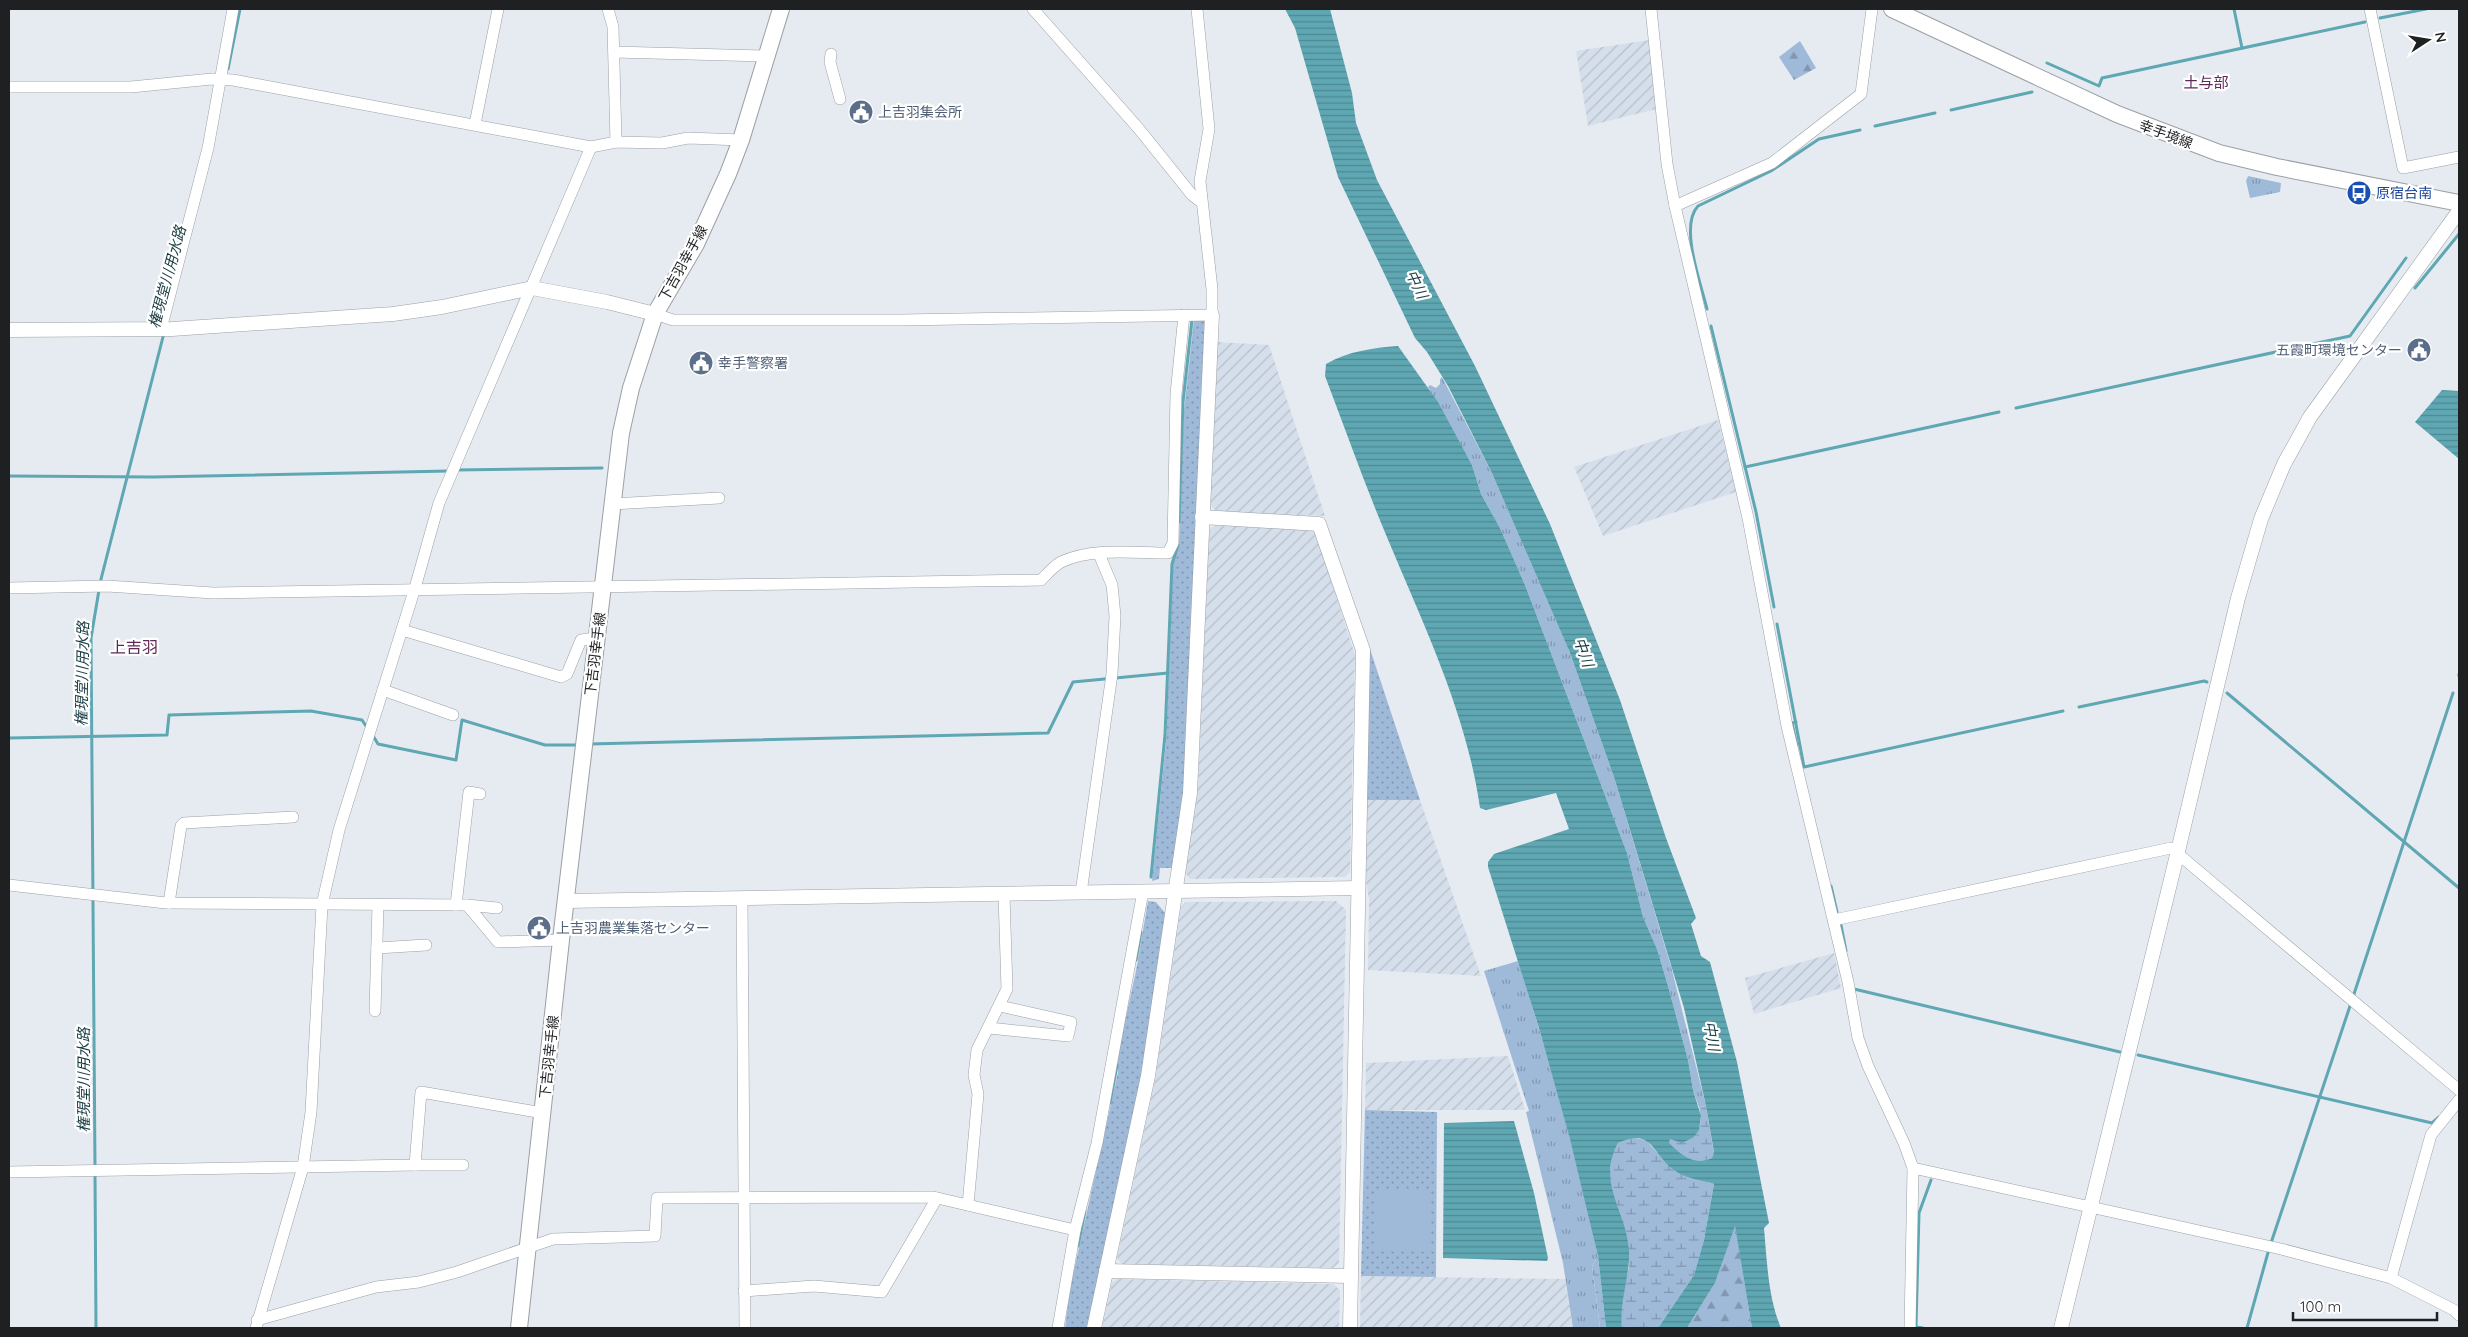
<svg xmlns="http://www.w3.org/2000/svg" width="2468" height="1337" font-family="Quicksand,'Noto Sans JP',sans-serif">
<defs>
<pattern id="industrial-furrows" width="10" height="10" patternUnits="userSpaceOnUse" patternTransform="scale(1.25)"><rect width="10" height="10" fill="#d5dfeb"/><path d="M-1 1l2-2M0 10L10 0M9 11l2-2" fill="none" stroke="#b6bfc9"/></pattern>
<pattern id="grass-tufts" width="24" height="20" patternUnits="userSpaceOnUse" patternTransform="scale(1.25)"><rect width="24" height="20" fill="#9fbad9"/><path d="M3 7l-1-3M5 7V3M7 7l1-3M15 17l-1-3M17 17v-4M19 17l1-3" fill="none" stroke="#8197b0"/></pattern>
<pattern id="forest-firs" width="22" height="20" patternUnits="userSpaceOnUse" patternTransform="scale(1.25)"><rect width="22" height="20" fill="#9fbad9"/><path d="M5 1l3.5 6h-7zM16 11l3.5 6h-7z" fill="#8197b0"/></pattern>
<pattern id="wetland-marsh" width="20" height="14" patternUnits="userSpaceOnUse" patternTransform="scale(1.25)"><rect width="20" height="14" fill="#9fbad9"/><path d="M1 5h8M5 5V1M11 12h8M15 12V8" fill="none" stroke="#8197b0"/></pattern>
<pattern id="park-dots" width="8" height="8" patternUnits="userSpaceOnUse" patternTransform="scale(1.25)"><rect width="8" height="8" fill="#9fbad9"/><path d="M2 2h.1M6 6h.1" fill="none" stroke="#8197b0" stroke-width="1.8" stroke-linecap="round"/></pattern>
<pattern id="water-rules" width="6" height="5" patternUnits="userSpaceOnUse" patternTransform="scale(1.25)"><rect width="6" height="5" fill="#5ea7b3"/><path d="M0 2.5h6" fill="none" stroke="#4d8891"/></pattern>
</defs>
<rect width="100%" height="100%" fill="#e6ebf1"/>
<g fill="url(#industrial-furrows)">
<polygon points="1649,40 1656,109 1588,126 1576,51"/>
<polygon points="1217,342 1269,345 1325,516 1217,512 1210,505"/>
<polygon points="1718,420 1736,492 1603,536 1574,467"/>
<polygon points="1215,525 1310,529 1316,534 1355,655 1350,872 1345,877 1190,879 1185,872 1198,787 1209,530"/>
<polygon points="1366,800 1420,800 1481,976 1368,970 1369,899 1365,877"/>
<polygon points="1336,901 1346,910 1339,1263 1333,1268 1122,1264 1117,1258 1155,1080 1181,907 1186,902"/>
<polygon points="1834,953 1841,988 1754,1014 1745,978"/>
<polygon points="1508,1056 1525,1110 1365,1110 1366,1063"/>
<polygon points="1361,1276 1565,1279 1573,1328 1360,1328"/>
<polygon points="1117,1279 1333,1284 1340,1290 1339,1328 1102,1328 1112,1282"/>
</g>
<g fill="url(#grass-tufts)">
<polygon points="2248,176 2281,183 2280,192 2250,198 2246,181"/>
<polygon points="1442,377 1491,471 1570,653 1614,777 1672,970 1706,1106 1699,1107 1693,1090 1688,1060 1668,986 1657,949 1643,917 1627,853 1525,585 1500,528 1481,494 1472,465 1428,387 1430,385 1436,388 1440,384 1440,379"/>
<path d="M 1518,961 C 1549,1058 1577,1156 1598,1256 L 1592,1266 L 1600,1328 L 1573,1328 L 1563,1263 L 1526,1112 L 1529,1111 L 1484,971 Z"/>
</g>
<g fill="url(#forest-firs)">
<polygon points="1800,41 1816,68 1794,80 1779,57"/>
<polygon points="1735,1224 1752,1328 1687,1328 1715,1283"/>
</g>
<g fill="url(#wetland-marsh)">
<path d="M 1706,1106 L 1714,1153 L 1712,1158 C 1693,1166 1682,1155 1668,1143 L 1670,1139 L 1694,1137 C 1701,1127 1702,1119 1699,1107 Z"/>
<polygon points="1630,1137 1646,1140 1663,1159 1699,1179 1714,1184 1704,1240 1694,1275 1658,1328 1622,1328 1620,1310 1629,1266 1610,1185 1610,1170 1612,1155 1618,1143"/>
<polygon points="1598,1256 1606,1328 1600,1328 1592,1266"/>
</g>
<g fill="url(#park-dots)">
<polygon points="1194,319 1202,319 1206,322 1184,795 1173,868 1160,868 1159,879 1152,881 1166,742 1173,563 1179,543 1184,411"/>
<polygon points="1370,649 1420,800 1366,800"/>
<polygon points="1148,901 1156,902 1166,914 1143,1069 1089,1328 1065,1328 1070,1288 1118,1072 1117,1058 1136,971"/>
<polygon points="1365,1110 1437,1112 1436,1277 1361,1276"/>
</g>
<polygon fill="#9fbad9" points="1375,1189 1431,1190 1429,1252 1374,1250"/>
<g fill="url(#water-rules)">
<path d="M 1285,9 L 1330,9 L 1352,93 L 1356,123 L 1377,180 L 1475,366 L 1550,524 L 1620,700 L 1666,838 L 1696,918 L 1691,924 L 1701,956 L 1710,962 L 1737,1062 L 1769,1223 L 1764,1228 C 1767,1261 1768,1298 1781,1328 L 1752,1328 L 1735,1226 L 1715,1283 L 1687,1328 L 1658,1328 L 1694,1275 L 1704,1240 L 1714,1184 C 1703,1180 1687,1179 1677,1172 C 1652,1157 1654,1126 1618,1143 C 1596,1184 1627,1211 1629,1251 C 1630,1278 1619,1301 1622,1328 L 1606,1328 L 1598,1256 L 1570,1139 L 1539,1028 L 1488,867 L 1488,862 L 1494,854 L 1569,829 L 1556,793 L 1486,810 L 1480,808 C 1467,715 1425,628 1389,542 C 1366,488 1346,431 1325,376 L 1326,364 C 1349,351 1372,348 1398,346 L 1438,402 L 1472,465 L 1481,494 L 1500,528 L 1525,585 L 1627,853 L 1643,917 L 1657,949 L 1668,986 L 1688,1060 L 1693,1090 L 1701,1116 L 1699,1130 L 1694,1137 L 1682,1143 L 1670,1139 L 1669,1143 C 1682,1155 1693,1166 1712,1158 L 1714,1152 L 1706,1106 L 1684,1008 L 1614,777 L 1570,653 L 1491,471 L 1448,386 L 1427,352 L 1415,338 L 1338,177 L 1295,28 Z"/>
<polygon points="2442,390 2459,391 2459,459 2415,422"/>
<polygon points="1514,1121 1534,1193 1548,1258 1547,1261 1443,1258 1444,1123"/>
</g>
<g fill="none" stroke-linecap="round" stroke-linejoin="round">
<g stroke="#5ea7b3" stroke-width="3">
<polyline points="2234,9 2242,48"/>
<polyline points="2380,18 2426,9"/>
<polyline points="2047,63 2099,86 2102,78 2365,22"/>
<polyline points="228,69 240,9"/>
<polyline points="1951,110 2032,92"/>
<polyline points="1875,126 1935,113"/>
<polyline points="2415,288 2459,234"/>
<path d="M 1707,309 C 1701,284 1679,226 1698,206 L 1771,171 L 1819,139 L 1860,130"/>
<polyline points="1711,326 1756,512 1774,607"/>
<polyline points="2016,408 2350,336 2406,258"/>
<polyline points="1745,467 1999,412"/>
<polyline points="455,470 602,468"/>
<polyline points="9,476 153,477 449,471"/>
<polyline points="1179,522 1183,402 1192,320"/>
<polyline points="100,583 164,333"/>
<polyline points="1777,624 1804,767 2063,711"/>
<polyline points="2459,676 2459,674"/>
<polyline points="2227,693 2459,888"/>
<polyline points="2079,707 2204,681 2207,682"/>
<polyline points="1796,722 1792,723 1797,746"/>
<polyline points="372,734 378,744 456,760 462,720 545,745 580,745"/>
<polyline points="9,738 167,735 169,715 311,711 362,720 368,729"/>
<polyline points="589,744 1048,733 1073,682 1168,673"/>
<polyline points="1151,877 1165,735 1172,564 1178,545"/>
<polyline points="1831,886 1837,912"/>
<polyline points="1841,925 1846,951"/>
<polyline points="1136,960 1141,932"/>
<polyline points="1854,989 2120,1052"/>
<polyline points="2353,997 2453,693"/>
<polyline points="2138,1055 2432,1123 2439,1117"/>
<polyline points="1110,1103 1117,1065"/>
<polyline points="95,1168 91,638 99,590"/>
<polyline points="95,1174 96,1328"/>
<polyline points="2271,1243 2351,1003"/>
<polyline points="1078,1246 1085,1211"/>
<polyline points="1923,1328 1916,1327 1919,1213 1931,1180"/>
<polyline points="2247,1328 2269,1249"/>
</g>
<defs>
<g id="minor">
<polyline points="608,9 613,27 616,142"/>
<polyline points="1033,9 1139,129 1192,195 1201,202"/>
<polyline points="1651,9 1667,164 1675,206 1748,518 1787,726 1848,982 1858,1038 1868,1066 1904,1143 1913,1168 1910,1328"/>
<polyline points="2370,9 2403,168 2459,157"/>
<polyline points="614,52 767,56"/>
<polyline points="831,54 830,62 840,99"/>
<polyline points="9,87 131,87 212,79 233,80 591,147 616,142 662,143 688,138 741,140"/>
<polyline points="475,124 498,9"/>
<polyline points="1675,206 1772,163 1861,94 1872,9"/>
<polyline points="655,314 673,320 901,320 1212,315 1212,289 1200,181 1209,129 1197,9"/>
<polyline points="161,329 208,148 233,9"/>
<polyline points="612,504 719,498"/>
<path d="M 9,588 L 107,586 L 213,593 L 1041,580 C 1047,574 1054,566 1061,562 C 1092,547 1135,553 1168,553 L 1173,543 L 1176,394 L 1184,315"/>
<polyline points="402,630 561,677 567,674 581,640 596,638"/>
<polyline points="383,690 453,715"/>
<polyline points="9,885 166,903 467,905 498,942 561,940"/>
<polyline points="1081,893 1112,674 1115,616 1112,585 1099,554"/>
<polyline points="742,898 745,1328"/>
<polyline points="169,903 181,826 184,823 293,817"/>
<polyline points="456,905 469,792 480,794"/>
<polyline points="467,905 497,908"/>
<polyline points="1834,920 2171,848 2459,1090"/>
<polyline points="377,948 426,945"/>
<polyline points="375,1011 378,905"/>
<polyline points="989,1028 1068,1036 1071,1022 1000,1006"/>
<polyline points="415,1165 463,1165"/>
<polyline points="1913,1168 2281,1249 2391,1278 2454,1310 2459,1315"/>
<polyline points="9,1172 415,1165 421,1092 543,1113"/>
<polyline points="968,1205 978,1094 974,1075 977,1050 1007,989 1004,895"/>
<polyline points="2391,1278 2431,1135 2459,1100"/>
<polyline points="744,1291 814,1286 882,1292 937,1198"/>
<polyline points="257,1320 376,1287 419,1282 457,1272 553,1239 655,1236 657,1198 933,1197 1075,1230"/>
<polyline points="256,1328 303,1167 311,1112 322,905 339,830 415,588 439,503 591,147"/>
<polyline points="1058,1328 1075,1230 1097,1143 1143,891"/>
</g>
<g id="tertiary">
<polyline points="9,330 172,329 393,314 442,307 532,288 607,302 655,314"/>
<polyline points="1202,517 1319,524 1363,650 1350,1328"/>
<polyline points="566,901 1358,888"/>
<polyline points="1106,1271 1350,1276"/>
<polyline points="1094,1328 1148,1076 1190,793 1212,315"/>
<polyline points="2061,1328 2178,851 2238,598 2261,519 2284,464 2310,417 2459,211"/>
</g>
<g id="secondary">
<polyline points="1892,9 2117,114 2219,153 2277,167 2459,203"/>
<polyline points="519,1328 561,940 621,433 631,388 655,314 696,244 728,174 741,140 781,9"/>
</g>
</defs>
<use href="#minor" stroke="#9ba0a5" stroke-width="12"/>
<use href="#tertiary" stroke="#9ba0a5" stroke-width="15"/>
<use href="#secondary" stroke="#9ba0a5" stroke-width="18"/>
<use href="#minor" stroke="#fff" stroke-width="11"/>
<use href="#tertiary" stroke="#fff" stroke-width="14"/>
<use href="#secondary" stroke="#fff" stroke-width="16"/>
</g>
<defs>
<symbol id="civic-disc" viewBox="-11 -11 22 22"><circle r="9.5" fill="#5c6f8a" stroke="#fff"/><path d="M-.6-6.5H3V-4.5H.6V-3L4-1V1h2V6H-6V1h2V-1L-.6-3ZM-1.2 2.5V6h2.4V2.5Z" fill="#fff"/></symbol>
<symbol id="bus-disc" viewBox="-11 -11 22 22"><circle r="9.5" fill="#1a4fb4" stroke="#fff"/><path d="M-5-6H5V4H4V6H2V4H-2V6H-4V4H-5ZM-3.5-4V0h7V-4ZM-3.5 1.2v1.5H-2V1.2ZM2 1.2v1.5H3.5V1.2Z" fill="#fff"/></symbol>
</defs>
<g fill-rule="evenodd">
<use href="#civic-disc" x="847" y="98" width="28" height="28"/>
<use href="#bus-disc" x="2345" y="179" width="28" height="28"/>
<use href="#civic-disc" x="2405" y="336" width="28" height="28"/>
<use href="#civic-disc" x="687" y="349" width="28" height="28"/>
<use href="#civic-disc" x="525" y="914" width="28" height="28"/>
</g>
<g text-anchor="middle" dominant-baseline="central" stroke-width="4.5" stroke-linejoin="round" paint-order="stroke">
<g font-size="14" fill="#4e5e75" stroke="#fff" text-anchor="start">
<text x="878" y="112">上吉羽集会所</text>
<text x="2402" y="350" text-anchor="end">五霞町環境センター</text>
<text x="718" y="363">幸手警察署</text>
<text x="556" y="928">上吉羽農業集落センター</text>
</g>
<g font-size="14" fill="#1e2022" stroke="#fff">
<text transform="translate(2166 134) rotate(21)">幸手境線</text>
<text transform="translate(683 263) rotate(-61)">下吉羽幸手線</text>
<text transform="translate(595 654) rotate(-83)">下吉羽幸手線</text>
<text transform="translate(549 1057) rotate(-84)">下吉羽幸手線</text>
</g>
<g font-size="14" fill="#164399" stroke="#fff" text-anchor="start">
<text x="2376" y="193">原宿台南</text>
</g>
<g font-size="15" fill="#5e2957" stroke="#fff">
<text x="2206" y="82">土与部</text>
</g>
<g font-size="15" font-style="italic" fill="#183c42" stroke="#fff">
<text transform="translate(167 277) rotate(-75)">権現堂川用水路</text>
<text transform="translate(1417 284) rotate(64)">中川</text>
<text transform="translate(1584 652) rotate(70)">中川</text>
<text transform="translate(82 674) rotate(-89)">権現堂川用水路</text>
<text transform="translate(1712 1036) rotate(80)">中川</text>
<text transform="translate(83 1080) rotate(-90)">権現堂川用水路</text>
</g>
<g font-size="16" fill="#5e2957" stroke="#fff">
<text x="134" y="647">上吉羽</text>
</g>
</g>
<rect width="2468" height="1337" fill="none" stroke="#1e2022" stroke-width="20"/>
<g transform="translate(2428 40) rotate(78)" stroke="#ffffff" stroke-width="4" paint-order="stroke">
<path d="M0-4L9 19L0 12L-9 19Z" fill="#1e2022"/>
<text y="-8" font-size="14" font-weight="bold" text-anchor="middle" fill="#1e2022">N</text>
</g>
<path d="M2293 1312v8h144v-8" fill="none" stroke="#1e2022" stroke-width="2.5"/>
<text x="2300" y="1312" font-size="15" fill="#1e2022" stroke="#ffffff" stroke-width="4" paint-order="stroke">100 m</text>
</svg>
